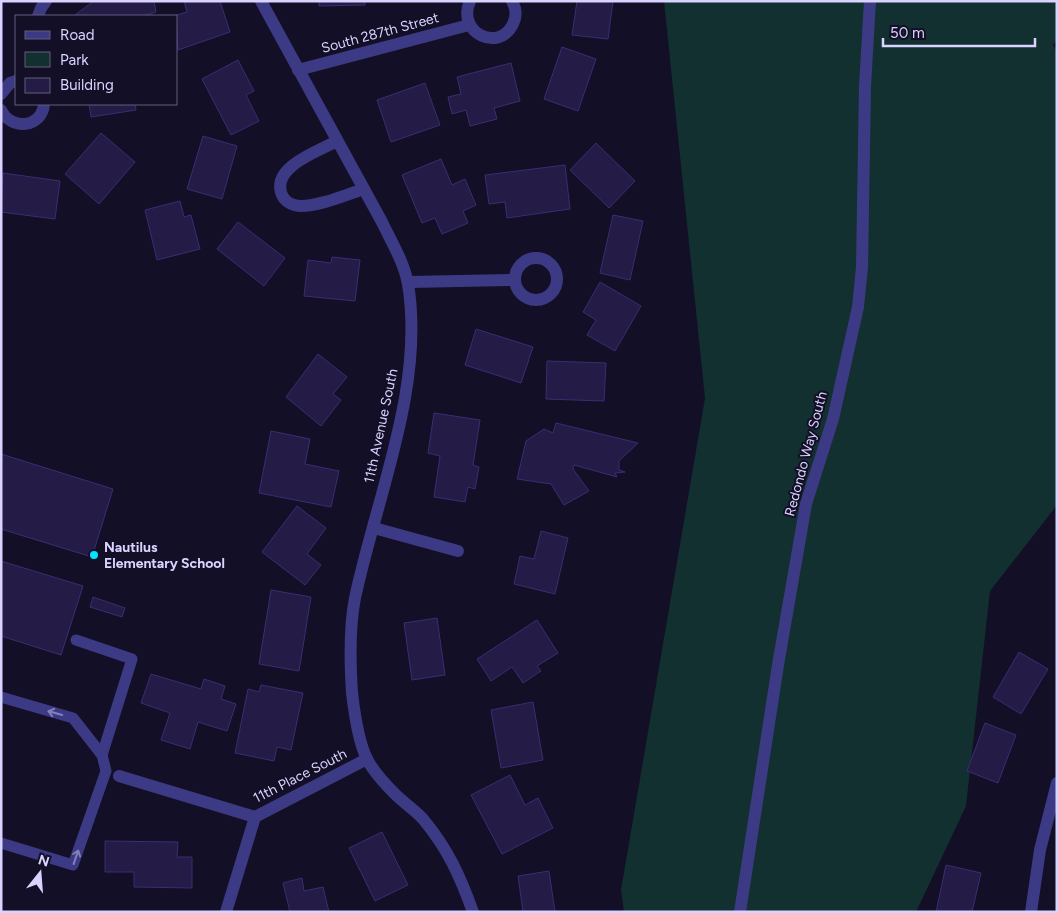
<svg xmlns="http://www.w3.org/2000/svg" width="1058" height="913" font-family="Figtree,sans-serif">
<rect width="100%" height="100%" fill="#130f26"/>
<polygon fill="#12302f" points="664,1 1057,1 1057,40 1053,45 1057,52 1057,505 990,591 966,806 916,912 624,912 621,890 705,398"/>
<g fill="#241b47" stroke="#3b2d73">
<polygon points="94,1 154,1 156,12 143,16 76,16 75,15"/>
<polygon points="184,1 220,1 230,32 178,50 176,16 174,16 187,12"/>
<polygon points="319,1 365,1 365,5 319,6"/>
<polygon points="577,1 613,1 608,39 572,35"/>
<polygon points="562,47 596,59 578,111 544,99"/>
<polygon points="238,60 254,91 246,95 259,121 231,135 202,79"/>
<polygon points="511,63 520,101 494,108 497,119 470,126 466,110 452,114 448,97 461,94 457,77"/>
<polygon points="425,83 440,125 391,142 377,100"/>
<polygon points="89,104 135,104 136,110 91,117"/>
<polygon points="101,133 135,162 99,204 65,174"/>
<polygon points="203,136 237,146 222,199 187,189"/>
<polygon points="596,143 635,181 609,208 570,170"/>
<polygon points="441,159 452,185 465,179 476,205 463,211 468,223 442,234 435,218 422,223 402,175"/>
<polygon points="565,165 570,209 507,218 505,202 489,204 485,175"/>
<polygon points="3,173 60,181 55,219 1,212"/>
<polygon points="180,201 184,217 191,215 200,249 157,260 145,210"/>
<polygon points="613,215 643,221 630,280 600,273"/>
<polygon points="238,222 285,258 264,286 217,249"/>
<polygon points="332,257 360,260 355,301 304,296 308,260 331,263"/>
<polygon points="600,282 641,306 615,351 587,335 596,320 583,312"/>
<polygon points="476,329 533,347 521,383 465,365"/>
<polygon points="318,354 347,377 333,394 341,400 321,426 286,397"/>
<polygon points="547,361 606,363 604,401 546,399"/>
<polygon points="434,413 480,420 473,465 479,467 475,489 468,487 465,502 434,497 440,456 428,453"/>
<polygon points="556,423 638,443 619,461 619,470 625,472 615,473 617,477 574,465 573,469 589,491 564,505 551,484 517,479 526,441 544,429 553,433"/>
<polygon points="271,431 310,439 305,464 339,471 331,507 259,493"/>
<polygon points="1,454 113,489 92,557 1,529"/>
<polygon points="297,506 326,528 307,554 321,565 305,585 262,552"/>
<polygon points="541,531 568,538 555,594 514,584 520,556 534,559"/>
<polygon points="1,561 83,586 61,655 1,636"/>
<polygon points="271,590 311,597 299,671 259,664"/>
<polygon points="93,597 125,608 122,617 90,607"/>
<polygon points="437,618 445,675 412,680 404,623"/>
<polygon points="537,620 558,653 537,666 541,671 523,683 512,667 491,681 477,659"/>
<polygon points="1019,652 1048,669 1021,714 993,697"/>
<polygon points="151,674 201,689 204,679 225,686 221,699 236,704 227,731 198,722 190,749 161,740 170,713 141,703"/>
<polygon points="261,685 303,693 291,750 277,747 274,761 235,753 248,689 259,692"/>
<polygon points="533,702 543,760 501,768 491,710"/>
<polygon points="985,723 1016,735 998,783 967,771"/>
<polygon points="510,775 525,805 538,798 553,828 502,854 471,795"/>
<polygon points="382,832 408,885 375,901 349,848"/>
<polygon points="105,841 178,842 177,857 192,857 192,888 134,887 134,872 105,872"/>
<polygon points="946,865 981,873 972,912 936,912"/>
<polygon points="549,871 555,912 523,912 518,876"/>
<polygon points="302,878 304,891 323,887 329,912 290,912 283,883"/>
</g>
<g fill="none" stroke-linecap="round" stroke-linejoin="round">
<g stroke="#3d3a85" stroke-width="11">
<polyline points="76,640 132,659 102,755"/>
<polyline points="1,697 73,718 102,755 106,771 73,865 1,843"/>
</g>
<g stroke="#3d3a85" stroke-width="12">
<path d="M 261,1 L 382,222 C 391,241 404,262 408,284 C 425,387 376,498 355,598 C 349,628 350,662 352,693 C 354,710 359,743 367,759 C 373,771 385,784 395,794 C 404,803 415,810 423,819 C 448,849 460,876 473,912"/>
<path d="M 470,1 C 456,33 499,53 513,24 C 517,16 516,8 512,1"/>
<polyline points="38,16 41,8 46,1"/>
<polyline points="298,70 469,25"/>
<polyline points="1,94 10,83 16,81"/>
<path d="M 1,110 C 11,131 42,128 44,104"/>
<path d="M 337,141 C 319,151 270,167 282,195 C 285,202 293,206 301,206 C 320,206 345,195 364,189"/>
<circle cx="536" cy="279" r="21"/>
<polyline points="408,282 514,280"/>
<polyline points="374,528 458,551"/>
<polyline points="119,776 255,817"/>
<polyline points="226,912 255,817 367,759"/>
<polyline points="1031,912 1040,850 1057,783"/>
</g>
<polyline stroke="#3d3a85" stroke-width="12" points="740,912 778,665 806,504 833,419 858,307 862,267 865,86 870,1"/>
</g>
<defs><path id="oneway-shaft" d="M-6 0H5M1.5-3L5.5 0L1.5 3" fill="none" stroke-width="1.6" stroke-linecap="round" stroke-linejoin="round" transform="scale(1.25)"/></defs>
<g stroke="#837fbc">
<use href="#oneway-shaft" transform="translate(55 713) rotate(-164)"/>
<use href="#oneway-shaft" transform="translate(76 857) rotate(-71)"/>
</g>
<circle fill="#00e5ff" stroke="#130f26" stroke-width="2" cx="94" cy="555" r="5"/>
<g text-anchor="middle" dominant-baseline="central" stroke-width="4" stroke-linejoin="round" paint-order="stroke">
<g font-size="14" fill="#d9d4ff" stroke="#130f26">
<text transform="translate(380 33) rotate(-15)">South 287th Street</text>
<text transform="translate(381 426) rotate(-78)">11th Avenue South</text>
<text transform="translate(806 454) rotate(-75)">Redondo Way South</text>
<text transform="translate(300 776) rotate(-27)">11th Place South</text>
</g>
<g font-size="14" font-weight="bold" fill="#d9d4ff" stroke="#130f26" text-anchor="start">
<text x="104" y="547">Nautilus<tspan x="104" dy="16">Elementary School</tspan></text>
</g>
</g>
<rect width="1058" height="913" fill="none" stroke="#d9d4ff" stroke-width="5"/>
<rect x="15" y="15" width="162" height="90" fill="#130f26" stroke="#625e7d"/>
<rect x="25" y="31" width="25" height="8" fill="#3d3a85" stroke="#625e7d"/>
<text x="60" y="40" font-size="15" fill="#d9d4ff">Road</text>
<rect x="25" y="52" width="25" height="15" fill="#12302f" stroke="#625e7d"/>
<text x="60" y="65" font-size="15" fill="#d9d4ff">Park</text>
<rect x="25" y="78" width="25" height="15" fill="#241b47" stroke="#625e7d"/>
<text x="60" y="90" font-size="15" fill="#d9d4ff">Building</text>
<g transform="translate(40 873) rotate(17)" stroke="#130f26" stroke-width="4" paint-order="stroke">
<path d="M0-4L9 19L0 12L-9 19Z" fill="#d9d4ff"/>
<text y="-8" font-size="14" font-weight="bold" text-anchor="middle" fill="#d9d4ff">N</text>
</g>
<path d="M883 38v8h152v-8" fill="none" stroke="#d9d4ff" stroke-width="2.5"/>
<text x="890" y="38" font-size="15" fill="#d9d4ff" stroke="#130f26" stroke-width="4" paint-order="stroke">50 m</text>
</svg>
